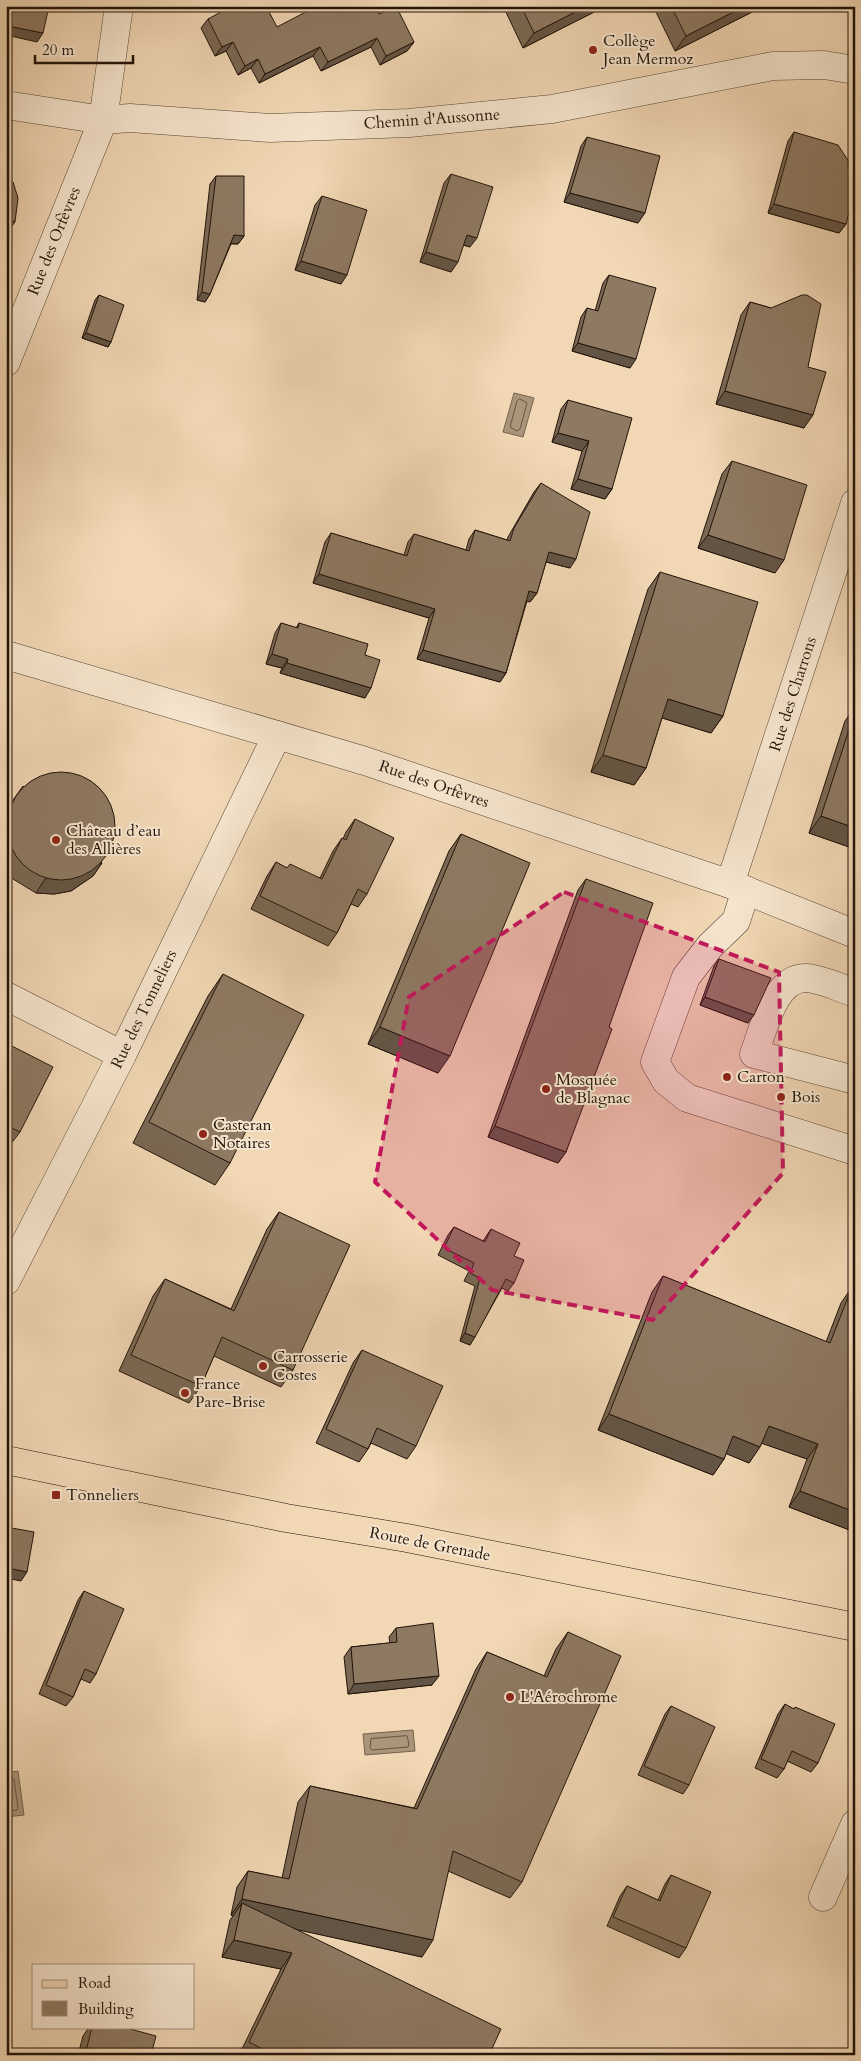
<svg xmlns="http://www.w3.org/2000/svg" width="861" height="2061" font-family="Cardo,serif">
<rect width="100%" height="100%" fill="#f1d7b4"/>
<filter id="stains"><feTurbulence type="fractalNoise" baseFrequency=".004" numOctaves="4"/><feColorMatrix values="0 0 0 0 .2 0 0 0 0 .09 0 0 0 0 .02 0 0 0 .5 -.17"/></filter>
<radialGradient id="worn" r=".72"><stop offset=".6" stop-color="#630" stop-opacity="0"/><stop offset="1" stop-color="#630" stop-opacity=".3"/></radialGradient>
<g fill="#ab957a" stroke="#75614d">
<polygon points="514,393 534,398 523,437 503,432"/>
<polygon points="413,1730 415,1751 365,1755 363,1734"/>
<polygon points="18,1771 24,1815 6,1817 6,1773"/>
</g>
<g fill="none" stroke-linecap="round" stroke-linejoin="round">
<g stroke="#675442" stroke-width="1">
<polygon points="520,399 527,403 520,429 517,431 510,427 517,401"/>
<polygon points="407,1736 409,1744 408,1747 372,1750 370,1748 371,1739"/>
<polyline points="6,1777 14,1779 18,1808 17,1810 6,1812"/>
</g>
<defs>
<g id="minor">
<polyline points="6,105 103,120 130,118 270,128 409,123 552,109 773,66 824,65 855,70"/>
<polyline points="6,362 103,120 119,6"/>
<polyline points="6,655 365,761 730,884 855,934"/>
<polyline points="730,884 855,503"/>
<polyline points="746,890 736,921 710,946 686,977 655,1062 666,1081 687,1098 855,1151"/>
<path d="M 855,993 C 840,988 822,979 806,978 C 774,977 763,1031 754,1054 L 855,1080"/>
<polyline points="6,996 122,1055"/>
<polyline points="6,1281 122,1055 277,735"/>
<polyline points="823,1897 855,1824"/>
</g>
<polyline id="major" points="6,1460 286,1518 407,1538 855,1627"/>
</defs>
<use href="#minor" stroke="#564534" stroke-width="29"/>
<use href="#major" stroke="#23140a" stroke-width="29"/>
<use href="#minor" stroke="#f6e5ce" stroke-width="28"/>
<use href="#major" stroke="#f1d7b4" stroke-width="28"/>
</g>
<g fill="#7a6854" stroke="#23140a">
<polygon points="503,6 606,6 523,48"/>
<polygon points="660,6 764,6 675,51 656,12"/>
<polygon points="379,14 414,42 407,51 380,65 371,47 321,71 313,56 259,83 251,68 238,75 226,51 215,56 201,28 208,19 277,27"/>
<polygon points="794,132 846,224 839,233 768,213 788,141"/>
<polygon points="587,137 638,223 564,202 581,146"/>
<polygon points="451,174 470,247 463,245 451,272 420,262 444,183"/>
<polygon points="216,176 244,236 238,244 231,244 210,294 205,302 197,300 210,184"/>
<polygon points="322,196 341,284 295,270 315,205"/>
<polygon points="609,275 630,368 572,351 581,317 587,308 595,311 603,283"/>
<polygon points="99,295 111,342 108,347 82,338 95,300"/>
<polygon points="750,302 771,308 808,367 804,428 716,404 741,315"/>
<polygon points="568,400 612,489 605,499 571,489 582,451 552,442 561,409"/>
<polygon points="732,461 775,573 698,548 722,474"/>
<polygon points="541,483 570,568 546,562 537,593 530,602 527,601 506,673 500,682 417,659 429,618 313,583 325,542 331,533 404,555 408,542 414,534 466,550 469,539 475,530 507,540 508,537 534,492"/>
<polygon points="660,572 723,716 711,733 662,718 646,768 634,785 591,772 648,589"/>
<polygon points="281,623 296,628 299,623 365,655 365,698 280,673 282,668 266,664 275,633"/>
<polygon points="855,707 855,849 809,833 845,721"/>
<polygon points="23,786 102,863 93,876 71,891 54,894 36,893 13,879 6,870 6,810"/>
<polygon points="355,819 367,894 358,907 351,904 337,933 328,946 251,909 267,876 276,862 287,868 320,878 333,851 342,838 343,839 346,832"/>
<polygon points="461,834 438,1073 368,1044 449,851"/>
<polygon points="586,879 609,1027 566,1152 558,1163 488,1137 578,890"/>
<polygon points="719,959 748,1023 700,1005 714,966"/>
<polygon points="223,974 230,1163 215,1185 133,1143 208,996"/>
<polygon points="6,1043 20,1132 10,1145 6,1143"/>
<polygon points="279,1212 293,1370 281,1387 214,1356 201,1386 189,1403 119,1371 153,1296 165,1279 231,1309 267,1229"/>
<polygon points="454,1227 483,1241 491,1229 514,1256 514,1283 508,1291 502,1288 470,1345 460,1341 475,1286 464,1281 469,1271 438,1255 448,1235"/>
<polygon points="663,1276 826,1342 841,1303 852,1287 855,1532 789,1507 807,1459 762,1443 749,1463 726,1453 724,1459 713,1475 598,1430 652,1292"/>
<polygon points="362,1350 416,1446 407,1459 371,1443 368,1449 359,1462 316,1443 353,1363"/>
<polygon points="84,1591 96,1674 90,1683 81,1679 73,1697 66,1706 39,1694 78,1600"/>
<polygon points="396,1628 432,1685 348,1694 344,1657 351,1647 390,1643 389,1637"/>
<polygon points="568,1632 522,1882 510,1898 448,1871 422,1957 296,1929 489,2055 239,2055 281,1969 222,1957 230,1920 233,1916 231,1915 237,1887 248,1871 282,1878 298,1802 310,1786 414,1808 476,1669 487,1652 544,1676 556,1649"/>
<polygon points="785,1704 818,1763 811,1772 787,1761 784,1769 777,1778 755,1768 778,1714"/>
<polygon points="671,1706 689,1785 683,1794 638,1775 665,1714"/>
<polygon points="671,1875 686,1948 679,1958 607,1926 620,1896 627,1886 658,1900 665,1884"/>
<polygon points="855,1893 855,1907 850,1905"/>
<polygon points="89,2027 123,2027 151,2055 78,2055 83,2036"/>
</g>
<g fill="#635545" stroke="#23140a">
<polygon points="587,6 606,6 523,48 534,33"/>
<polygon points="745,6 764,6 675,51 686,36"/>
<polygon points="8,26 43,33 37,42 6,35 6,29"/>
<polygon points="377,38 371,47 321,71 328,62"/>
<polygon points="233,42 226,51 215,56 222,47"/>
<polygon points="414,42 407,51 380,65 386,56"/>
<polygon points="320,47 313,56 259,83 265,74"/>
<polygon points="258,59 251,68 238,75 245,66"/>
<polygon points="570,193 645,213 638,223 564,202"/>
<polygon points="774,204 846,224 839,233 768,213"/>
<polygon points="6,218 15,222 6,234"/>
<polygon points="234,235 244,236 238,244 228,243"/>
<polygon points="467,235 477,238 470,247 460,244"/>
<polygon points="426,252 458,262 451,272 420,262"/>
<polygon points="301,261 347,275 341,284 295,270"/>
<polygon points="202,292 210,294 205,302 197,300"/>
<polygon points="86,333 111,342 108,347 82,338"/>
<polygon points="578,343 636,359 630,368 572,351"/>
<polygon points="725,391 813,415 804,428 716,404"/>
<polygon points="558,433 589,441 582,451 552,442"/>
<polygon points="578,479 612,489 605,499 571,489"/>
<polygon points="708,535 784,560 775,573 698,548"/>
<polygon points="549,552 576,559 570,568 543,561"/>
<polygon points="319,574 435,609 429,618 313,583"/>
<polygon points="529,591 537,593 530,602 523,600"/>
<polygon points="423,650 506,673 500,682 417,659"/>
<polygon points="272,654 288,659 282,668 266,664"/>
<polygon points="287,663 371,688 365,698 280,673"/>
<polygon points="668,699 723,716 711,733 656,716"/>
<polygon points="603,755 646,768 634,785 591,772"/>
<polygon points="821,816 855,828 855,849 809,833"/>
<polygon points="102,863 93,876 71,891 54,894 36,893 45,879"/>
<polygon points="705,997 754,1015 748,1023 700,1005"/>
<polygon points="380,1027 450,1056 438,1073 368,1044"/>
<polygon points="495,1126 566,1152 558,1163 488,1137"/>
<polygon points="465,1333 475,1337 470,1345 460,1341"/>
<polygon points="609,1414 724,1459 713,1475 598,1430"/>
<polygon points="769,1426 818,1444 807,1459 758,1442"/>
<polygon points="733,1436 760,1447 749,1463 722,1452"/>
<polygon points="800,1491 855,1512 855,1532 789,1507"/>
<polygon points="8,1568 27,1572 21,1581 6,1578"/>
<polygon points="439,1676 432,1685 348,1694 354,1684"/>
<polygon points="242,1899 433,1940 422,1957 239,1917 242,1903 233,1916 231,1915"/>
<polygon points="234,1940 292,1953 281,1969 222,1957"/>
</g>
<g fill="#8e7962" stroke="#23140a">
<polygon points="6,6 49,6 43,33 8,26 9,22 6,21"/>
<polygon points="232,6 266,6 277,27 317,6 375,6 379,14 396,6 414,42 386,56 377,38 328,62 320,47 265,74 258,59 245,66 233,42 222,47 208,19"/>
<polygon points="521,6 587,6 534,33"/>
<polygon points="671,6 745,6 686,36"/>
<polygon points="794,132 838,145 855,171 855,190 846,224 774,204"/>
<polygon points="587,137 660,156 645,213 570,193"/>
<polygon points="451,174 493,187 477,238 467,235 458,262 426,252"/>
<polygon points="6,175 13,182 18,198 15,222 6,218"/>
<polygon points="216,176 244,176 244,236 234,235 210,294 202,292"/>
<polygon points="322,196 367,210 347,275 301,261"/>
<polygon points="609,275 656,288 636,359 578,343 587,308 598,311"/>
<polygon points="99,295 124,305 111,342 86,333"/>
<polygon points="802,295 807,295 821,304 808,367 826,372 813,415 725,391 750,302 771,308"/>
<polygon points="568,400 632,418 612,489 578,479 589,441 558,433"/>
<polygon points="732,461 807,485 784,560 708,535"/>
<polygon points="541,483 590,512 576,559 549,552 537,593 529,591 506,673 423,650 435,609 319,574 331,533 407,556 414,534 469,551 475,530 510,541 514,528"/>
<polygon points="660,572 758,602 723,716 668,699 646,768 603,755"/>
<polygon points="281,623 298,628 299,623 368,644 365,655 380,660 371,688 287,663 288,659 272,654"/>
<polygon points="855,711 855,828 821,816"/>
<circle cx="61" cy="826" r="54"/>
<polygon points="355,819 394,838 367,894 358,889 337,933 260,896 276,862 287,868 290,864 322,879 342,838 346,840"/>
<polygon points="461,834 530,863 450,1056 380,1027"/>
<polygon points="586,879 653,903 609,1027 612,1029 566,1152 495,1126"/>
<polygon points="719,959 771,978 754,1015 705,997"/>
<polygon points="223,974 304,1015 230,1163 149,1122"/>
<polygon points="6,1043 53,1067 20,1132 6,1125"/>
<polygon points="279,1212 350,1245 293,1370 222,1337 201,1386 131,1355 165,1279 234,1311"/>
<polygon points="454,1227 485,1242 491,1229 520,1243 514,1256 524,1260 514,1283 506,1279 475,1337 465,1333 480,1278 470,1273 474,1263 444,1248"/>
<polygon points="663,1276 830,1343 852,1287 855,1288 855,1512 800,1491 818,1444 769,1426 760,1447 733,1436 724,1459 609,1414"/>
<polygon points="362,1350 443,1386 416,1446 377,1428 368,1449 326,1429"/>
<polygon points="6,1527 34,1532 27,1572 8,1568 6,1576"/>
<polygon points="84,1591 124,1609 96,1674 85,1669 73,1697 46,1685"/>
<polygon points="433,1623 439,1676 354,1684 351,1647 397,1642 396,1628"/>
<polygon points="568,1632 621,1656 522,1882 453,1851 433,1940 242,1899 248,1871 289,1879 310,1786 417,1809 487,1652 547,1677"/>
<polygon points="785,1704 794,1709 795,1707 835,1724 818,1763 792,1751 784,1769 761,1759"/>
<polygon points="671,1706 715,1727 689,1785 644,1766"/>
<polygon points="671,1875 711,1892 686,1948 613,1917 627,1886 660,1901"/>
<polygon points="242,1903 501,2029 489,2055 274,2055 249,2042 292,1953 234,1940"/>
<polygon points="92,2027 123,2027 156,2036 151,2055 85,2055"/>
<polygon points="6,2048 32,2055 6,2055"/>
</g>
<path fill="#c2185b" fill-opacity="0.2" stroke="#c2185b" stroke-width="4" stroke-dasharray="10 6" stroke-linejoin="round" d="M 564,892 L 779,972 L 783,1173 L 653,1320 L 492,1290 L 375,1182 L 409,997 Z"/>
<g fill="#8f2418" stroke="#f6e5ce" stroke-width="2">
<circle cx="593" cy="50" r="5"/>
<circle cx="56" cy="840" r="5"/>
<circle cx="727" cy="1077" r="5"/>
<circle cx="546" cy="1089" r="5"/>
<circle cx="781" cy="1097" r="5"/>
<circle cx="203" cy="1134" r="5"/>
<circle cx="263" cy="1366" r="5"/>
<circle cx="185" cy="1393" r="5"/>
<rect x="51" y="1490" width="10" height="10" rx="2.5"/>
<circle cx="510" cy="1697" r="5"/>
</g>
<g text-anchor="middle" dominant-baseline="central" stroke-width="4" stroke-linejoin="round" paint-order="stroke">
<g font-size="16" fill="#23140a" stroke="#f6e5ce" text-anchor="start">
<text x="603" y="41">Collège<tspan x="603" dy="18">Jean Mermoz</tspan></text>
<text x="66" y="831">Château d’eau<tspan x="66" dy="18">des Allières</tspan></text>
<text x="737" y="1077">Carton</text>
<text x="556" y="1080">Mosquée<tspan x="556" dy="18">de Blagnac</tspan></text>
<text x="791" y="1097">Bois</text>
<text x="213" y="1125">Casteran<tspan x="213" dy="18">Notaires</tspan></text>
<text x="273" y="1357">Carrosserie<tspan x="273" dy="18">Costes</tspan></text>
<text x="195" y="1384">France<tspan x="195" dy="18">Pare-Brise</tspan></text>
<text x="66" y="1495">Tonneliers</text>
<text x="520" y="1697">L'Aérochrome</text>
</g>
<g font-size="16" fill="#23140a" stroke="#f6e5ce">
<text transform="translate(432 119) rotate(-4)">Chemin d'Aussonne</text>
<text transform="translate(54 241) rotate(-68)">Rue des Orfèvres</text>
<text transform="translate(793 694) rotate(-72)">Rue des Charrons</text>
<text transform="translate(434 784) rotate(19)">Rue des Orfèvres</text>
<text transform="translate(144 1009) rotate(-64)">Rue des Tonneliers</text>
<text transform="translate(430 1544) rotate(11)">Route de Grenade</text>
</g>
</g>
<rect width="861" height="2061" fill="none" stroke="#f1d7b4" stroke-width="25"/>
<rect x="8" y="8" width="846" height="2046" fill="none" stroke="#23140a" stroke-width="2.5"/>
<rect x="12" y="12" width="836" height="2036" fill="none" stroke="#23140a"/>
<rect x="32" y="1964" width="162" height="65" fill="#f6e5ce" stroke="#a29180"/>
<rect x="42" y="1980" width="25" height="8" fill="#f1d7b4" stroke="#a29180"/>
<text x="78" y="1988" font-size="15" fill="#23140a">Road</text>
<rect x="42" y="2001" width="25" height="15" fill="#8e7962" stroke="#a29180"/>
<text x="78" y="2014" font-size="15" fill="#23140a">Building</text>
<path d="M35 55v8h98v-8" fill="none" stroke="#23140a" stroke-width="2.5"/>
<text x="42" y="55" font-size="15" fill="#23140a" stroke="#f6e5ce" stroke-width="4" paint-order="stroke">20 m</text>
<rect width="100%" height="100%" filter="url(#stains)"/>
<rect width="100%" height="100%" fill="url(#worn)"/>
</svg>
